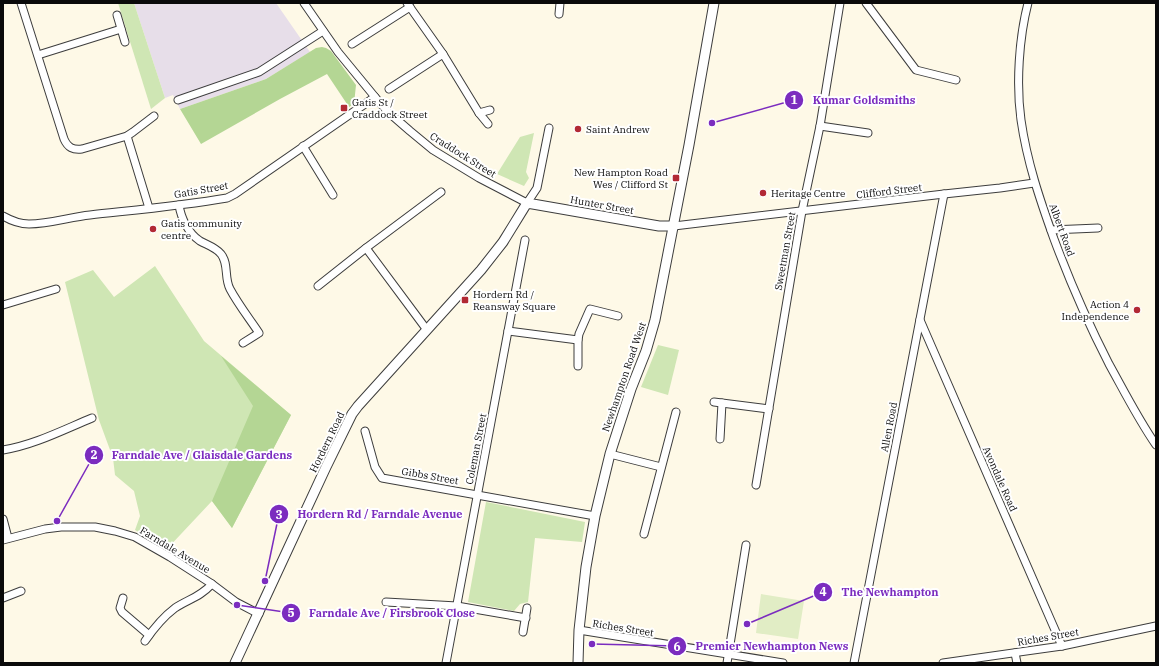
<svg xmlns="http://www.w3.org/2000/svg" width="1159" height="666" font-family="'IBM Plex Serif',serif">
<rect width="100%" height="100%" fill="#fef9e7"/>
<polygon fill="#e7dee9" points="134,3 276,3 310,52 266,79 180,109 173,95 165,98"/>
<g fill="#cfe6b4">
<polygon points="118,3 134,3 165,98 151,109"/>
<polygon points="534,133 526,172 529,178 524,186 497,174 520,137"/>
<polygon points="155,266 204,341 291,415 232,528 212,501 166,550 151,539 135,530 140,516 134,491 115,475 113,458 99,420 65,282 93,270 114,297"/>
<polygon points="658,345 679,350 668,395 641,387"/>
<polygon points="486,502 585,522 582,542 535,538 528,602 520,604 514,611 468,602"/>
</g>
<g fill="#b4d694">
<polygon points="322,47 326,48 331,51 356,85 354,104 349,107 327,74 280,99 201,144 180,109 266,79 316,48"/>
<polygon points="221,356 291,415 232,528 212,501 253,406"/>
</g>
<polygon fill="#e1edc5" points="761,594 804,601 798,639 756,633"/>
<g fill="none" stroke-linecap="round" stroke-linejoin="round">
<defs>
<g id="minor">
<path d="M 21,3 L 64,139 C 68,148 73,150 82,149 L 127,136 L 133,132 L 154,116"/>
<polyline points="304,3 338,52 375,97 387,111 410,131 433,150 479,178 527,203 537,188 549,128"/>
<polyline points="407,3 443,54 479,113 488,124"/>
<polyline points="866,3 916,70 956,80"/>
<path d="M 1028,3 C 1019,38 1016,84 1021,120 C 1027,162 1040,200 1054,239 C 1070,282 1088,323 1109,364 C 1124,391 1138,419 1156,445"/>
<polyline points="559,14 560,3"/>
<polyline points="117,15 125,42"/>
<polyline points="352,44 410,7"/>
<polyline points="38,55 121,29"/>
<polyline points="389,89 443,54"/>
<polyline points="178,100 259,72 323,31"/>
<polyline points="479,113 490,110"/>
<polyline points="820,126 868,133"/>
<polyline points="127,136 149,208"/>
<polyline points="303,146 333,195"/>
<path d="M 179,205 C 181,218 188,233 200,241 C 207,245 215,247 221,254 C 229,264 224,278 230,289 C 238,304 249,318 259,333 L 243,343"/>
<path d="M 3,216 C 10,220 21,224 29,224 C 50,224 70,217 90,215 C 135,210 181,206 227,198 L 235,194 L 375,97"/>
<polyline points="674,226 944,194 1000,188 1034,183"/>
<polyline points="1051,230 1098,228"/>
<polyline points="366,248 427,330"/>
<polyline points="318,286 366,248 441,192"/>
<polyline points="3,305 56,289"/>
<polyline points="920,320 1062,646"/>
<polyline points="508,331 578,340"/>
<polyline points="578,366 578,340 579,334 590,309 618,316"/>
<polyline points="714,402 769,409"/>
<polyline points="365,431 375,467 382,478 595,516"/>
<polyline points="720,439 722,403"/>
<path d="M 3,450 C 34,445 63,430 92,418"/>
<polyline points="610,454 661,467"/>
<polyline points="756,485 802,211 820,126 840,3"/>
<polyline points="3,519 8,538"/>
<polyline points="644,534 676,412"/>
<polyline points="3,540 45,529 61,527 95,527 115,531 135,537 170,557 212,584 236,602 259,614"/>
<polyline points="3,598 21,591"/>
<polyline points="123,598 120,608 122,612 149,635"/>
<polyline points="386,602 457,606 526,618"/>
<polyline points="579,630 783,663"/>
<polyline points="523,632 527,608"/>
<path d="M 145,641 C 154,628 163,617 175,608 C 189,599 200,597 212,584"/>
<polyline points="1015,653 1017,663"/>
<polyline points="446,663 525,240"/>
<polyline points="727,663 746,545"/>
<polyline points="854,663 944,194"/>
<polyline points="943,663 1062,646 1156,626"/>
</g>
<g id="tertiary">
<polyline points="235,663 326,467 352,414 358,406 481,270 503,242 527,203 659,226 674,226"/>
<polyline points="578,663 579,630 586,567 595,516 610,454 631,389 646,351 655,320 689,145 714,3"/>
</g>
</defs>
<use href="#minor" stroke="#3d3d3d" stroke-width="9"/>
<use href="#tertiary" stroke="#3d3d3d" stroke-width="11"/>
<use href="#minor" stroke="#fff" stroke-width="7"/>
<use href="#tertiary" stroke="#fff" stroke-width="9"/>
</g>
<g fill="#b22934" stroke="#fff" stroke-width="1.5">
<rect x="340" y="104" width="8" height="8" rx="2"/>
<circle cx="578" cy="129" r="4"/>
<rect x="672" y="174" width="8" height="8" rx="2"/>
<circle cx="763" cy="193" r="4"/>
<circle cx="153" cy="229" r="4"/>
<rect x="461" y="296" width="8" height="8" rx="2"/>
<circle cx="1137" cy="310" r="4"/>
</g>
<g text-anchor="middle" dominant-baseline="central" stroke-width="4" stroke-linejoin="round" paint-order="stroke">
<g font-size="10" fill="#0a0a0a" stroke="#fff" text-anchor="start">
<text x="352" y="102">Gatis St /<tspan x="352" dy="12">Craddock Street</tspan></text>
<text x="586" y="129">Saint Andrew</text>
<text x="668" y="172" text-anchor="end">New Hampton Road<tspan x="668" dy="12">Wes / Clifford St</tspan></text>
<text x="771" y="193">Heritage Centre</text>
<text x="161" y="223">Gatis community<tspan x="161" dy="12">centre</tspan></text>
<text x="473" y="294">Hordern Rd /<tspan x="473" dy="12">Reansway Square</tspan></text>
<text x="1129" y="304" text-anchor="end">Action 4<tspan x="1129" dy="12">Independence</tspan></text>
</g>
<g font-size="10" fill="#0a0a0a" stroke="#fff">
<text transform="translate(463 155) rotate(32)">Craddock Street</text>
<text transform="translate(201 190) rotate(-10)">Gatis Street</text>
<text transform="translate(889 191) rotate(-7)">Clifford Street</text>
<text transform="translate(602 205) rotate(10)">Hunter Street</text>
<text transform="translate(1062 230) rotate(70)">Albert Road</text>
<text transform="translate(785 251) rotate(-80)">Sweetman Street</text>
<text transform="translate(624 377) rotate(-71)">Newhampton Road West</text>
<text transform="translate(889 427) rotate(-79)">Allen Road</text>
<text transform="translate(327 442) rotate(-64)">Hordern Road</text>
<text transform="translate(476 449) rotate(-79)">Coleman Street</text>
<text transform="translate(430 476) rotate(10)">Gibbs Street</text>
<text transform="translate(1000 479) rotate(66)">Avondale Road</text>
<text transform="translate(175 550) rotate(31)">Farndale Avenue</text>
<text transform="translate(623 628) rotate(9)">Riches Street</text>
<text transform="translate(1048 637) rotate(-10)">Riches Street</text>
</g>
</g>
<path fill="none" stroke="#7b2cbf" stroke-width="1.5" d="M712 123L794 100M57 521L94 455M265 581L279 514M747 624L823 592M237 605L291 613M592 644L677 646"/>
<g fill="#7b2cbf" stroke="#fff" stroke-width="1.5">
<circle cx="712" cy="123" r="4"/>
<circle cx="57" cy="521" r="4"/>
<circle cx="265" cy="581" r="4"/>
<circle cx="747" cy="624" r="4"/>
<circle cx="237" cy="605" r="4"/>
<circle cx="592" cy="644" r="4"/>
<circle cx="794" cy="100" r="10"/>
<circle cx="94" cy="455" r="10"/>
<circle cx="279" cy="514" r="10"/>
<circle cx="823" cy="592" r="10"/>
<circle cx="291" cy="613" r="10"/>
<circle cx="677" cy="646" r="10"/>
</g>
<g font-size="12" text-anchor="middle" font-weight="bold" fill="#fff">
<text x="794" y="104">1</text>
<text x="94" y="459">2</text>
<text x="279" y="519">3</text>
<text x="823" y="596">4</text>
<text x="291" y="617">5</text>
<text x="677" y="651">6</text>
</g>
<g font-size="11" text-anchor="middle" font-weight="bold" fill="#7b2cbf" stroke="#fff" stroke-width="4" stroke-linejoin="round" paint-order="stroke">
<text x="864" y="104">Kumar Goldsmiths</text>
<text x="202" y="459">Farndale Ave / Glaisdale Gardens</text>
<text x="380" y="518">Hordern Rd / Farndale Avenue</text>
<text x="890" y="596">The Newhampton</text>
<text x="392" y="617">Farndale Ave / Firsbrook Close</text>
<text x="772" y="650">Premier Newhampton News</text>
</g>
<rect width="1159" height="666" fill="none" stroke="#0a0a0a" stroke-width="8"/>
</svg>
